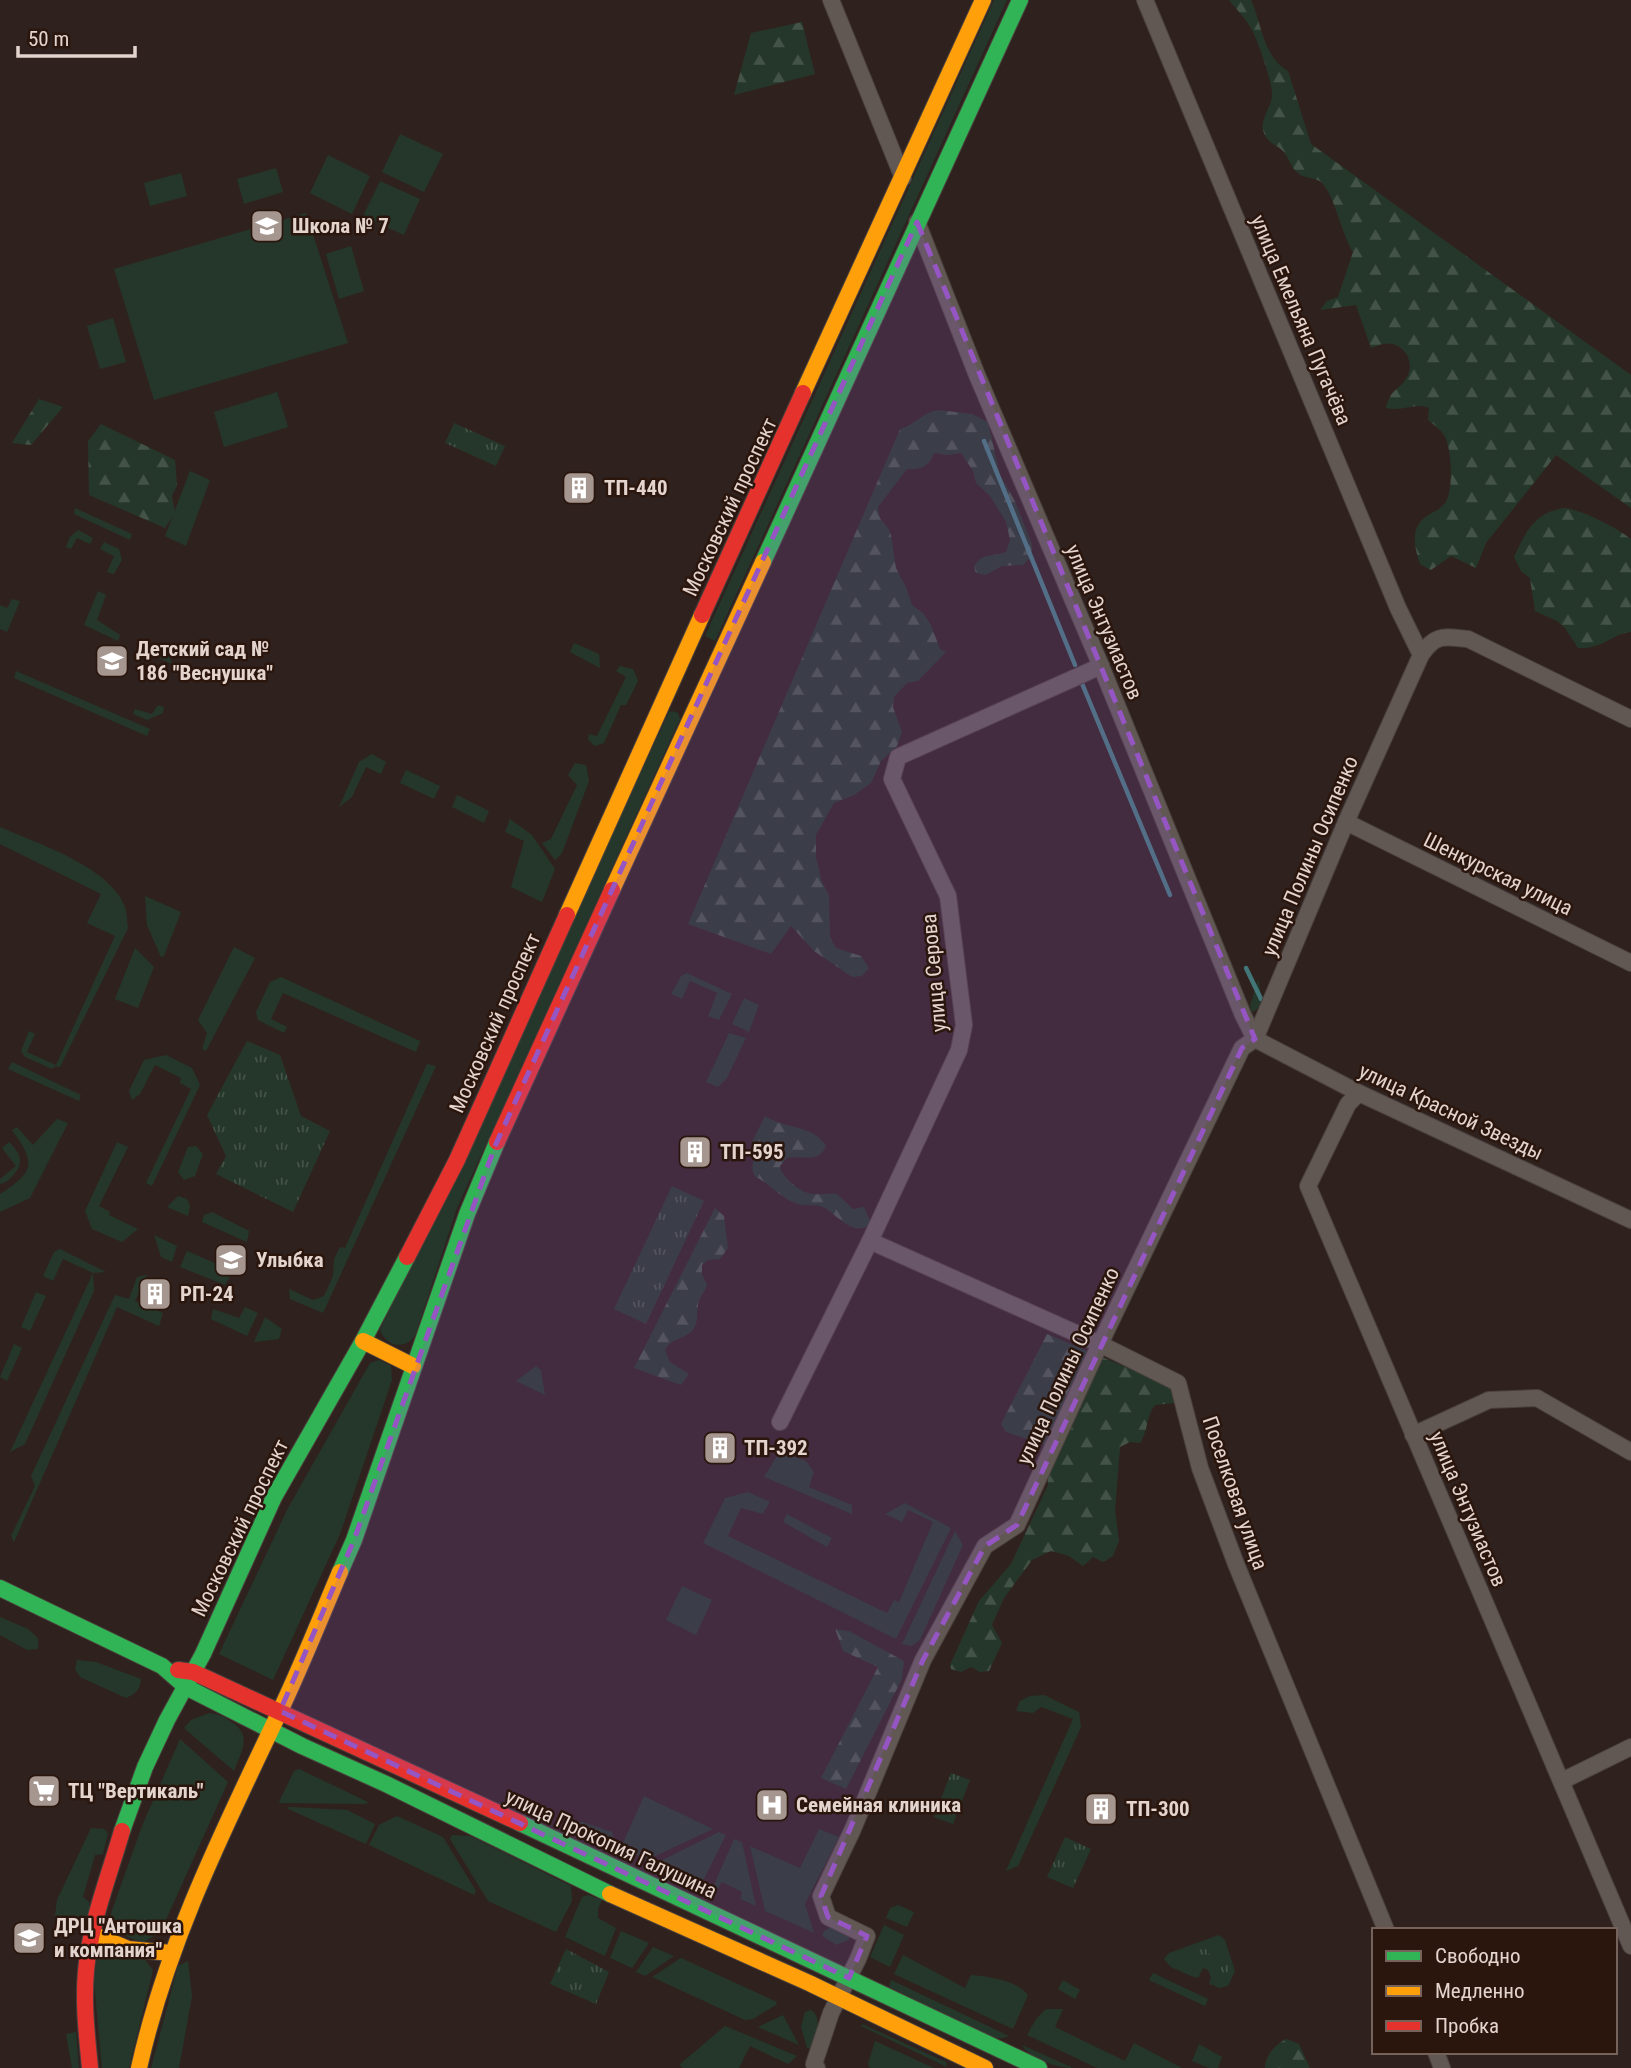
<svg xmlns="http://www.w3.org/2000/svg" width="1631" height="2068" font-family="'Roboto Condensed',sans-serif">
<defs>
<pattern id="forest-firs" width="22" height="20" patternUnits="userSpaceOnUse" patternTransform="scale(1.75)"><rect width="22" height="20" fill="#25372a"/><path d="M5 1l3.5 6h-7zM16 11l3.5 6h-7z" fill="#445348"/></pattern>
<pattern id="park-tufts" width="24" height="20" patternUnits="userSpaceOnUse" patternTransform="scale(1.75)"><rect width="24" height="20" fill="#25372a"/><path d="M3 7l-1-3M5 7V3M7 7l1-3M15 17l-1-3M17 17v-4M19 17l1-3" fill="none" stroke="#445348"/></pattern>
</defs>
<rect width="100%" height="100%" fill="#2f221e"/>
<g fill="#25372a">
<polygon points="994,0 1007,0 715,641 705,636"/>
<polygon points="400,134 443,154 424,192 382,172"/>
<polygon points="328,155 370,176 352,214 310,193"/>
<polygon points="276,168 283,192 244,204 237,179"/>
<polygon points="181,173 187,196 150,206 144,183"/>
<polygon points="380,181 420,199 404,235 363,216"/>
<polygon points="306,213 348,343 154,400 114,269"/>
<polygon points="351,246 364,291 339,299 326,254"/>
<polygon points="113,318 126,362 100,369 87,326"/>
<polygon points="277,392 288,427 224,447 214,412"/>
<polygon points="190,471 210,480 186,546 165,536"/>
<polygon points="75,508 132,534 130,540 74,514"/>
<polygon points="78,530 93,538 90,544 77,538 71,549 66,547 70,537"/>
<polygon points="104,542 119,549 122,560 114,574 107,572 114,556 100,549"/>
<polygon points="98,591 106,595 97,620 120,635 118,641 84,625"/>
<polygon points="12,599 20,601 7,632 0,629 0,605 7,608"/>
<polygon points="574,643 599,654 600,668 570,652"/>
<polygon points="143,645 169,655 172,664 141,650"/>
<polygon points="620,666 633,669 638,681 626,705 621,705 604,743 595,746 588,740 589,734 597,736 626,677 616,671"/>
<polygon points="16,671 150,729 147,736 14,678"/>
<polygon points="158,705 164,707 163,713 147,720 133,714 135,709 152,714"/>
<path d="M 672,711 L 678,713 L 680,719 L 457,1208 L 415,1336 C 403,1350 387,1347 380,1330 L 669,712 Z"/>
<polygon points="372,754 386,762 381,774 366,767 352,797 339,807 359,762"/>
<polygon points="575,763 586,765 589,781 562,853 555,860 542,843 551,839 577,785 568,775"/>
<polygon points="406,770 440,786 434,799 400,783"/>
<polygon points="457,795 489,811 484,823 452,807"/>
<polygon points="510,819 532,835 555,869 542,902 511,887 524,841 505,832"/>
<path d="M 0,827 C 36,843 111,867 125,907 C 127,913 127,922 128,928 L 60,1067 L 55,1066 L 52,1069 L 25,1057 L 21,1051 L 29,1031 L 35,1034 L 27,1052 L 56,1065 L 115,936 L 87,923 L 101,894 L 0,844 Z"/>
<polygon points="145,896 181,912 164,956 161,957 147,925"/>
<polygon points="234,947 255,958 206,1051 202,1049 207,1033 198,1020"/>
<polygon points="135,948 154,967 138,1008 115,999"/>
<polygon points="687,973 732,994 719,1020 708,1016 717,993 690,981 682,999 671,994 681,976"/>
<polygon points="281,977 420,1041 416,1052 283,993 271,1019 287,1027 284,1033 258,1020 256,1012 270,982"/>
<polygon points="1258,979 1263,1004 1252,1013 1250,1006"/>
<polygon points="744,998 759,1005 749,1032 732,1024"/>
<polygon points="729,1033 746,1038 727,1078 718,1087 706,1082"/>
<polygon points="166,1055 192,1068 200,1085 152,1186 146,1183 191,1089 180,1083 181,1078 155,1065 140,1094 132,1100 129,1091 144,1060"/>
<polygon points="12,1062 81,1095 79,1101 8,1069"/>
<polygon points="427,1064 436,1066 323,1313 290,1299 289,1289 313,1300 324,1296 333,1276 334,1259 340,1247 345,1248"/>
<path d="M 57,1119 L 68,1123 L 30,1198 L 0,1212 L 0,1194 C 35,1172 36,1163 12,1130 L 17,1127 L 33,1145 Z"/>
<path d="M 9,1142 C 19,1152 25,1161 15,1173 C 10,1179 8,1182 0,1184 L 0,1179 L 16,1166 L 2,1148 Z"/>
<polygon points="117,1142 128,1147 99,1206 110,1212 109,1215 138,1229 122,1242 92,1229 85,1211"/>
<polygon points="196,1146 203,1154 195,1176 184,1180 178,1172 188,1147"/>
<polygon points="178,1196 187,1199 190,1206 188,1216 167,1207"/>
<polygon points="212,1212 249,1231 247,1242 202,1222 204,1215"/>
<polygon points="154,1235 177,1246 172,1262 161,1257"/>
<polygon points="60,1249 106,1272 93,1273 94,1291 25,1444 10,1452 93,1273 63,1259 53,1281 43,1276 54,1252"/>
<polygon points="187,1251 233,1271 225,1285 180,1267"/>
<polygon points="147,1275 135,1301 163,1313 159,1326 117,1307 14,1542 11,1536 35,1486 31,1476 115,1295 129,1299 137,1277"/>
<polygon points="36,1292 46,1296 30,1331 21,1327"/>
<polygon points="245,1307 258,1313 247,1336 211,1319 213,1309 239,1318"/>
<polygon points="265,1317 282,1329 279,1339 254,1342"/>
<polygon points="14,1344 22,1348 7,1381 0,1377"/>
<polygon points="379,1360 391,1366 392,1380 340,1534 273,1680 219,1654 288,1508 370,1363"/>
<polygon points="536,1366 541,1370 545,1395 516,1381"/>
<polygon points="780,1451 806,1461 814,1472 809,1487 852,1505 852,1514 764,1477"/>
<polygon points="748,1492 770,1502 763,1514 741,1508 728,1536 887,1613 894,1600 899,1602 933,1522 908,1510 902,1522 885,1514 905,1503 951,1528 896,1639 703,1543 725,1498"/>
<polygon points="787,1514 832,1538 827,1547 783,1522"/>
<polygon points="955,1531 963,1545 920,1640 912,1646 902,1644"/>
<polygon points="682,1586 712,1600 696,1635 666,1620"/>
<polygon points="0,1617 28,1629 38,1638 38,1649 27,1650 0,1635"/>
<path d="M 77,1660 L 96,1662 L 141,1679 C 140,1690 135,1694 126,1698 L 80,1677 L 75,1669 Z"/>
<polygon points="1044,1695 1079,1712 1081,1727 1018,1866 1006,1871 1073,1719 1041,1707 1033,1713 1016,1711 1020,1701 1030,1696"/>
<path d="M 209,1713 C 218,1714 223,1716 230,1721 C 253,1735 242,1750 234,1771 L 184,1728 L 191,1720 Z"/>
<path d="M 180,1739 L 228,1782 L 160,1933 L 143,1942 C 127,1937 114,1934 110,1916 L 142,1826 Z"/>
<polygon points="299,1769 368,1802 366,1804 280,1803 279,1802 294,1771"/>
<polygon points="644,1796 713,1829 647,1860 621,1847"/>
<polygon points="290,1807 347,1810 375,1824 366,1844 286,1808"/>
<polygon points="397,1816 443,1837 476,1891 474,1895 369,1845 379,1825"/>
<polygon points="563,1820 583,1822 612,1832 617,1847"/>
<path d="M 91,1828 L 104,1829 L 108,1833 L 103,1854 L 95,1855 L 83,1897 L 89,1902 C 91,1925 72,1928 54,1923 L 57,1900 Z"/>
<polygon points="819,1829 839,1837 805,1904 814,1933 765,1911 750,1846 800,1868"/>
<polygon points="719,1832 726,1835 702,1883 654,1864"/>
<polygon points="452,1835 470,1836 571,1886 572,1901 556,1932 488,1901 450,1839"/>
<polygon points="734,1839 742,1842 756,1906 740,1899 742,1892 722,1882 718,1889 713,1887"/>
<polygon points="588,1895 602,1900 598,1909 598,1918 616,1928 605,1956 565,1937 582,1897"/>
<polygon points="898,1905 914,1912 907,1927 886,1918 890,1908"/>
<polygon points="884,1925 904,1935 890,1967 870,1957"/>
<polygon points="831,1927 849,1935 849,1940 836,1945 822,1936 824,1931"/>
<polygon points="621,1931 649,1943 632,1968 610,1958"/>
<polygon points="1219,1935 1225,1940 1235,1971 1228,1986 1219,1988 1213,1985 1216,1981 1214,1960 1206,1949 1199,1949 1186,1958 1186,1962 1195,1970 1191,1976 1171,1967 1164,1959 1169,1953"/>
<polygon points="653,1947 674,1956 645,1976 636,1972"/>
<polygon points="111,1951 145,1960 153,1970 129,2068 102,2068 94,1982 97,1956"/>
<path d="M 903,1955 L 965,1988 L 971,1975 C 988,1976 1018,1981 1028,1995 L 1013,2029 L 894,1974 Z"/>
<polygon points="681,1958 777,2002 776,2005 753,2019 745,2020 652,1977"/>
<polygon points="188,1961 192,1996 179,2068 151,2068 178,1966"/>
<polygon points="1153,1973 1208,1999 1205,2006 1149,1980"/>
<polygon points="891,1980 1009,2036 1003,2038 994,2038 889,1987"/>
<polygon points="1063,1980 1080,1990 1075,1999 1058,1989"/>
<polygon points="1046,2009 1063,2009 1055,2027 1125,2061 1134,2043 1182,2068 1097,2068 1027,2035 1036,2019"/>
<path d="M 811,2010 C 824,2019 815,2035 811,2048 L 807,2048 L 801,2027 L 805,2012 Z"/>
<polygon points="783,2015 799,2045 758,2027"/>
<polygon points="862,2024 946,2062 947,2067 861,2026"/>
<polygon points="725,2026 797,2056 788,2064 750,2046 739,2068 683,2068 679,2065"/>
<polygon points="76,2032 79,2068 72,2068 66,2034"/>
<polygon points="875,2041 934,2068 870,2068 868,2064"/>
<polygon points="1199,2044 1222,2057 1218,2068 1209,2068 1192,2061"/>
<path d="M 1022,2045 L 1073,2068 C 1057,2068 1030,2059 1022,2045 Z"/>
</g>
<g fill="url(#forest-firs)">
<path d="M 1229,0 L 1251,0 C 1262,24 1263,57 1288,71 L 1311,144 L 1631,375 L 1631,508 L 1556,455 L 1486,543 L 1476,568 L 1451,556 L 1431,570 L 1420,564 C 1414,547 1410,527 1427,516 C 1433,512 1441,509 1445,503 C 1454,492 1452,447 1444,435 C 1440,429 1434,425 1428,420 L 1429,408 C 1414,402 1403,412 1386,408 C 1387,404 1388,400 1390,397 C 1393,390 1401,387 1405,380 C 1414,369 1410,353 1398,346 C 1389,341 1381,344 1371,348 L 1356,305 L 1320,310 L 1327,301 L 1338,297 L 1353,252 C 1342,235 1334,194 1322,183 C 1316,177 1304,179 1298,173 C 1290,167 1289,157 1283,151 C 1276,144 1267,143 1264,133 C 1259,120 1270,110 1272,97 C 1274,86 1258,41 1252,30 C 1246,19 1237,10 1229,0 Z"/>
<polygon points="802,22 815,74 734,95 751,33"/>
<polygon points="39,399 63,407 31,445 12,443"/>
<path d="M 938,410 L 972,414 L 988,422 L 1000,475 L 1014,499 L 1032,544 L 1031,557 L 1023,565 L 1002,566 L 986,575 L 976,573 L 974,567 C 981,552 994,557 1006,552 L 1010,540 L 1006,522 L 990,496 L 976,483 L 973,471 L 961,453 L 948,455 L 934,453 C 929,467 921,470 907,469 L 878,507 L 880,518 L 888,528 L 891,535 L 896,568 L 906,587 L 912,605 L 923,613 L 931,625 L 940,649 L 946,652 L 918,681 L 907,683 L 894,697 L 893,707 L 902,732 L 897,746 L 881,761 L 871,783 L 854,795 L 834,803 L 816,835 L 816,857 L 822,882 L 829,895 L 830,936 L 833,943 L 836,948 L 861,956 L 869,968 L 862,976 L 852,977 L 814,951 L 791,926 L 771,954 L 688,924 L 900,429 C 915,425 923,412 938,410 Z"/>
<polygon points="101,424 175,460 177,485 172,496 175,513 165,528 89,495 88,441"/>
<path d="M 1565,508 C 1585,511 1615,527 1631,539 L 1631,632 C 1611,634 1604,649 1578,648 L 1565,628 L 1557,621 L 1535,611 L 1530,578 L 1521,571 L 1514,557 C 1526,531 1535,512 1565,508 Z"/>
<path d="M 765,1116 C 784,1129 813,1124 826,1146 C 819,1164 802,1155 787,1158 L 780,1166 C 781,1176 798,1190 808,1193 C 817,1196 828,1193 837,1194 L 853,1209 L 864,1207 L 870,1221 L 869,1226 C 852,1235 839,1217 825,1208 C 816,1203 808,1207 798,1204 C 783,1200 770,1184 756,1177 C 747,1167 759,1156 751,1144 Z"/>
<path d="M 715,1208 L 724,1216 L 728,1248 L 720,1259 L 708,1260 L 702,1265 L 702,1274 L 707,1285 C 705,1292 699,1297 698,1305 C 696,1315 699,1323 692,1331 C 683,1340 671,1338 665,1350 L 670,1362 L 689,1374 L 681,1385 L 678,1384 L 634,1368 Z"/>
<path d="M 1047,1334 L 1171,1386 L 1175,1403 L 1155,1405 C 1145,1419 1149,1429 1140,1443 L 1130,1442 L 1120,1447 L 1115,1510 L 1119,1541 L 1113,1556 L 1103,1562 L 1093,1557 L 1083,1566 L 1069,1556 L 1051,1551 L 1032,1560 L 1004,1598 L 992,1625 L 1002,1643 L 989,1671 L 980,1672 L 971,1667 L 961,1672 L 951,1669 L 950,1665 L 979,1601 L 1011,1564 L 1048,1485 L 1045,1445 L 1006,1432 L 1001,1424 Z"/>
<polygon points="835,1629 849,1631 904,1661 902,1679 846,1789 821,1778 878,1667 843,1651"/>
<path d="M 1287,2039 L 1299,2044 L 1310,2068 L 1265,2068 C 1265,2056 1276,2043 1287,2039 Z"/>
</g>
<g fill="url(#park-tufts)">
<polygon points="454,423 505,446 496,466 445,443"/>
<polygon points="247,1041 280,1055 301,1116 330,1131 293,1212 216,1174 226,1156 207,1115"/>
<polygon points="672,1186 704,1201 646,1324 614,1309"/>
<polygon points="951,1773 970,1780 953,1824 934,1817"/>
<polygon points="1065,1837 1091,1849 1073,1888 1047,1877"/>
<path d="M 1199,1948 L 1206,1949 L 1214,1960 L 1227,1961 L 1229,1970 C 1224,1978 1218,1978 1213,1985 L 1209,1984 L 1211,1977 L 1208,1970 L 1203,1968 L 1198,1978 L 1191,1976 L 1194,1970 L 1185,1962 L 1186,1958 Z"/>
<polygon points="566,1949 609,1972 596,2004 550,1984"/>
</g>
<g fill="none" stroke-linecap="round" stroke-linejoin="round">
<g stroke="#427678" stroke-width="4.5">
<polyline points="984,441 1075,665"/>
<polyline points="1081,681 1170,895"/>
<polyline points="1246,968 1261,999"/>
</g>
<defs>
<g id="street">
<polyline points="831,0 903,178"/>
<polyline points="1145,0 1398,608 1421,655"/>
<polyline points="917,222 977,375 1101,666 1243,1015 1255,1039 1359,1093 1631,1220"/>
<polyline points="1346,822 1631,963"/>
<polyline points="1359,1093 1348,1104 1308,1186 1631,1946"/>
<polyline points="870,1241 1100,1344 1178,1383 1200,1468 1236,1564 1386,1930"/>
<polyline points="780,1422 870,1241 959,1050 964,1025 948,896 892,779 898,757 1101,666"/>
<polyline points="1413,1435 1489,1400 1537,1398 1631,1452"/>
<polyline points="1562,1781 1631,1747"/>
<polyline points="1436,2052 1442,2068"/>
<path d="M 817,2068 L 814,2064 L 831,2013 L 858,1959 L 867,1936 L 828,1917 L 821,1896 L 853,1829 L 923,1660 L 985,1546 L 1017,1525 L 1100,1344 L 1242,1048 L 1255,1039 L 1346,822 L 1421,655 C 1436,633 1444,637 1468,639 L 1631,719"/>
</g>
<g id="fast">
<polyline points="763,562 1020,0"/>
<polyline points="340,1572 354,1540 467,1214 497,1142"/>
<polyline points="0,1588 162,1666 186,1687 302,1746 386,1784 610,1894"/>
<polyline points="520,1823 1039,2068"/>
<polyline points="122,1831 145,1767 167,1720 203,1654 274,1497 363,1341 407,1257"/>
</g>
<g id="slow">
<polyline points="803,393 983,0"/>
<polyline points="612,890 763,562"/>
<polyline points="567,915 702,615"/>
<polyline points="363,1341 413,1366"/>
<polyline points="610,1894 809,1983 985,2068"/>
<polyline points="92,1934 128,1949 171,1953"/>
<path d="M 139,2068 C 167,1942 224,1829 279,1713 C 301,1667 320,1619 340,1572"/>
</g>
<g id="jam">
<polyline points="702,615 803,393"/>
<polyline points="497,1142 612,890"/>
<polyline points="407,1257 457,1160 567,915"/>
<polyline points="178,1670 193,1672 520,1823"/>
<path d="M 90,2068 C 87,2036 83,2004 86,1971 C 90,1924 109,1876 122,1831"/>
</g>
</defs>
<use href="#street" stroke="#4b403d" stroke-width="18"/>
<use href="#fast" stroke="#4b403d" stroke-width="18"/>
<use href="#slow" stroke="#4b403d" stroke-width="18"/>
<use href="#jam" stroke="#4b403d" stroke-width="18"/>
<use href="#street" stroke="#615854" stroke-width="16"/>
<use href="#fast" stroke="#30b455" stroke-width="16"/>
<use href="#slow" stroke="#ff9f0a" stroke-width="16"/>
<use href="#jam" stroke="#e5322d" stroke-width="16"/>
</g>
<path fill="#9556c3" fill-opacity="0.2" stroke="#9556c3" stroke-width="5" stroke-dasharray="14 9" stroke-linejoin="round" d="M 917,222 L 1255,1039 L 1242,1048 L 1017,1525 L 985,1546 L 923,1660 L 821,1896 L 828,1917 L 867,1936 L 849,1978 L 280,1711 L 354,1540 L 495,1146 Z"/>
<defs>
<symbol id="school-square" viewBox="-11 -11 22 22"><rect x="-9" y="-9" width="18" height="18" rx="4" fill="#a59690" stroke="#2b160e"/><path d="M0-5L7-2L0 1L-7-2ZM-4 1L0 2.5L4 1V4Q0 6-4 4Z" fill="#fff"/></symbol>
<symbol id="building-square" viewBox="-11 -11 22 22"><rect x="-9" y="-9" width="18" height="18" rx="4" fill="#a59690" stroke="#2b160e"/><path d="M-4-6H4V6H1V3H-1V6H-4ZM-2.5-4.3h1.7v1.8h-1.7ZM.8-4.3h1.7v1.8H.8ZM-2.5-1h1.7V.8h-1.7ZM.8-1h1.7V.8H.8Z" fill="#fff"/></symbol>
<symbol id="supermarket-square" viewBox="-11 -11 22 22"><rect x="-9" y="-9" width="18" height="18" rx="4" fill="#a59690" stroke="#2b160e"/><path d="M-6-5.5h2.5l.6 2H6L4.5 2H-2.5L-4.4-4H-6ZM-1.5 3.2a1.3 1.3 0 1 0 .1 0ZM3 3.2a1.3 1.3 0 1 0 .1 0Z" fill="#fff"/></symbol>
<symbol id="hospital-square" viewBox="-11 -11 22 22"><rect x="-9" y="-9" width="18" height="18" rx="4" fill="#a59690" stroke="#2b160e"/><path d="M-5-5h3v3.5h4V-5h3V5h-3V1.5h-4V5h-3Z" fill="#fff"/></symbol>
</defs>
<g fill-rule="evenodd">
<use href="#school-square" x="248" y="207" width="38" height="38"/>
<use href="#building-square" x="560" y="469" width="38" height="38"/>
<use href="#school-square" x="93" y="642" width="38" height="38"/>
<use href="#building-square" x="676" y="1133" width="38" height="38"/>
<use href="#school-square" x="212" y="1241" width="38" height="38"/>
<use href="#building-square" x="136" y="1275" width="38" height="38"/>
<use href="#building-square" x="701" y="1429" width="38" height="38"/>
<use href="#supermarket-square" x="25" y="1772" width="38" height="38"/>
<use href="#hospital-square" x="753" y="1786" width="38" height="38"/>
<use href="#building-square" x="1082" y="1790" width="38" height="38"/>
<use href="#school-square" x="10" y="1919" width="38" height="38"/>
</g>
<g text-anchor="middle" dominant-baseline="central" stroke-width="5" stroke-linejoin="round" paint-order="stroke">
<g font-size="21" font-weight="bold" fill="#e4d4ce" stroke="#2b160e" text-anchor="start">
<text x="292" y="226">Школа № 7</text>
<text x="604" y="488">ТП-440</text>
<text x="136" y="649">Детский сад №<tspan x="136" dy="24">186 "Веснушка"</tspan></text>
<text x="720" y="1152">ТП-595</text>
<text x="256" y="1260">Улыбка</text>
<text x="180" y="1294">РП-24</text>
<text x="744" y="1448">ТП-392</text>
<text x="68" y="1791">ТЦ "Вертикаль"</text>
<text x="796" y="1805">Семейная клиника</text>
<text x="1126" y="1809">ТП-300</text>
<text x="54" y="1926">ДРЦ "Антошка<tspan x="54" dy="24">и компания"</tspan></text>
</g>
<g font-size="21" fill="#e4d4ce" stroke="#2b160e">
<text transform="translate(1301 320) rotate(67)">улица Емельяна Пугачёва</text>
<text transform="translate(730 507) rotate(-65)">Московский проспект</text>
<text transform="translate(1104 622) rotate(67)">улица Энтузиастов</text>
<text transform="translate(1310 856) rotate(-67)">улица Полины Осипенко</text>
<text transform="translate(1498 874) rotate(26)">Шенкурская улица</text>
<text transform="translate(934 973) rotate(-95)">улица Серова</text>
<text transform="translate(495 1023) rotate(-66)">Московский проспект</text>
<text transform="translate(1451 1112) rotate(25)">улица Красной Звезды</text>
<text transform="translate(1068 1366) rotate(-65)">улица Полины Осипенко</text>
<text transform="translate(1235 1493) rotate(71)">Поселковая улица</text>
<text transform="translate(1468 1509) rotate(67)">улица Энтузиастов</text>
<text transform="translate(240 1528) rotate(-64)">Московский проспект</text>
<text transform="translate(611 1844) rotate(25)">улица Прокопия Галушина</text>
</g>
</g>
<rect x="1372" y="1928" width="245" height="126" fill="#2b160e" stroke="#75625b" stroke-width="2"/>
<rect x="1386" y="1951" width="35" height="10" fill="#30b455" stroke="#75625b" stroke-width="2"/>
<text x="1435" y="1963" font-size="21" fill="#e4d4ce">Свободно</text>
<rect x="1386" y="1986" width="35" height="10" fill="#ff9f0a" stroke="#75625b" stroke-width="2"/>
<text x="1435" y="1998" font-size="21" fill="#e4d4ce">Медленно</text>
<rect x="1386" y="2021" width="35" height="10" fill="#e5322d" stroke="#75625b" stroke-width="2"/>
<text x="1435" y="2033" font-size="21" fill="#e4d4ce">Пробка</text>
<path d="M18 46v10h117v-10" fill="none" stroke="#e4d4ce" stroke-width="3.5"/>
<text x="28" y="46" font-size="21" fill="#e4d4ce" stroke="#2b160e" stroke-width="5" paint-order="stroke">50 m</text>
</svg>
